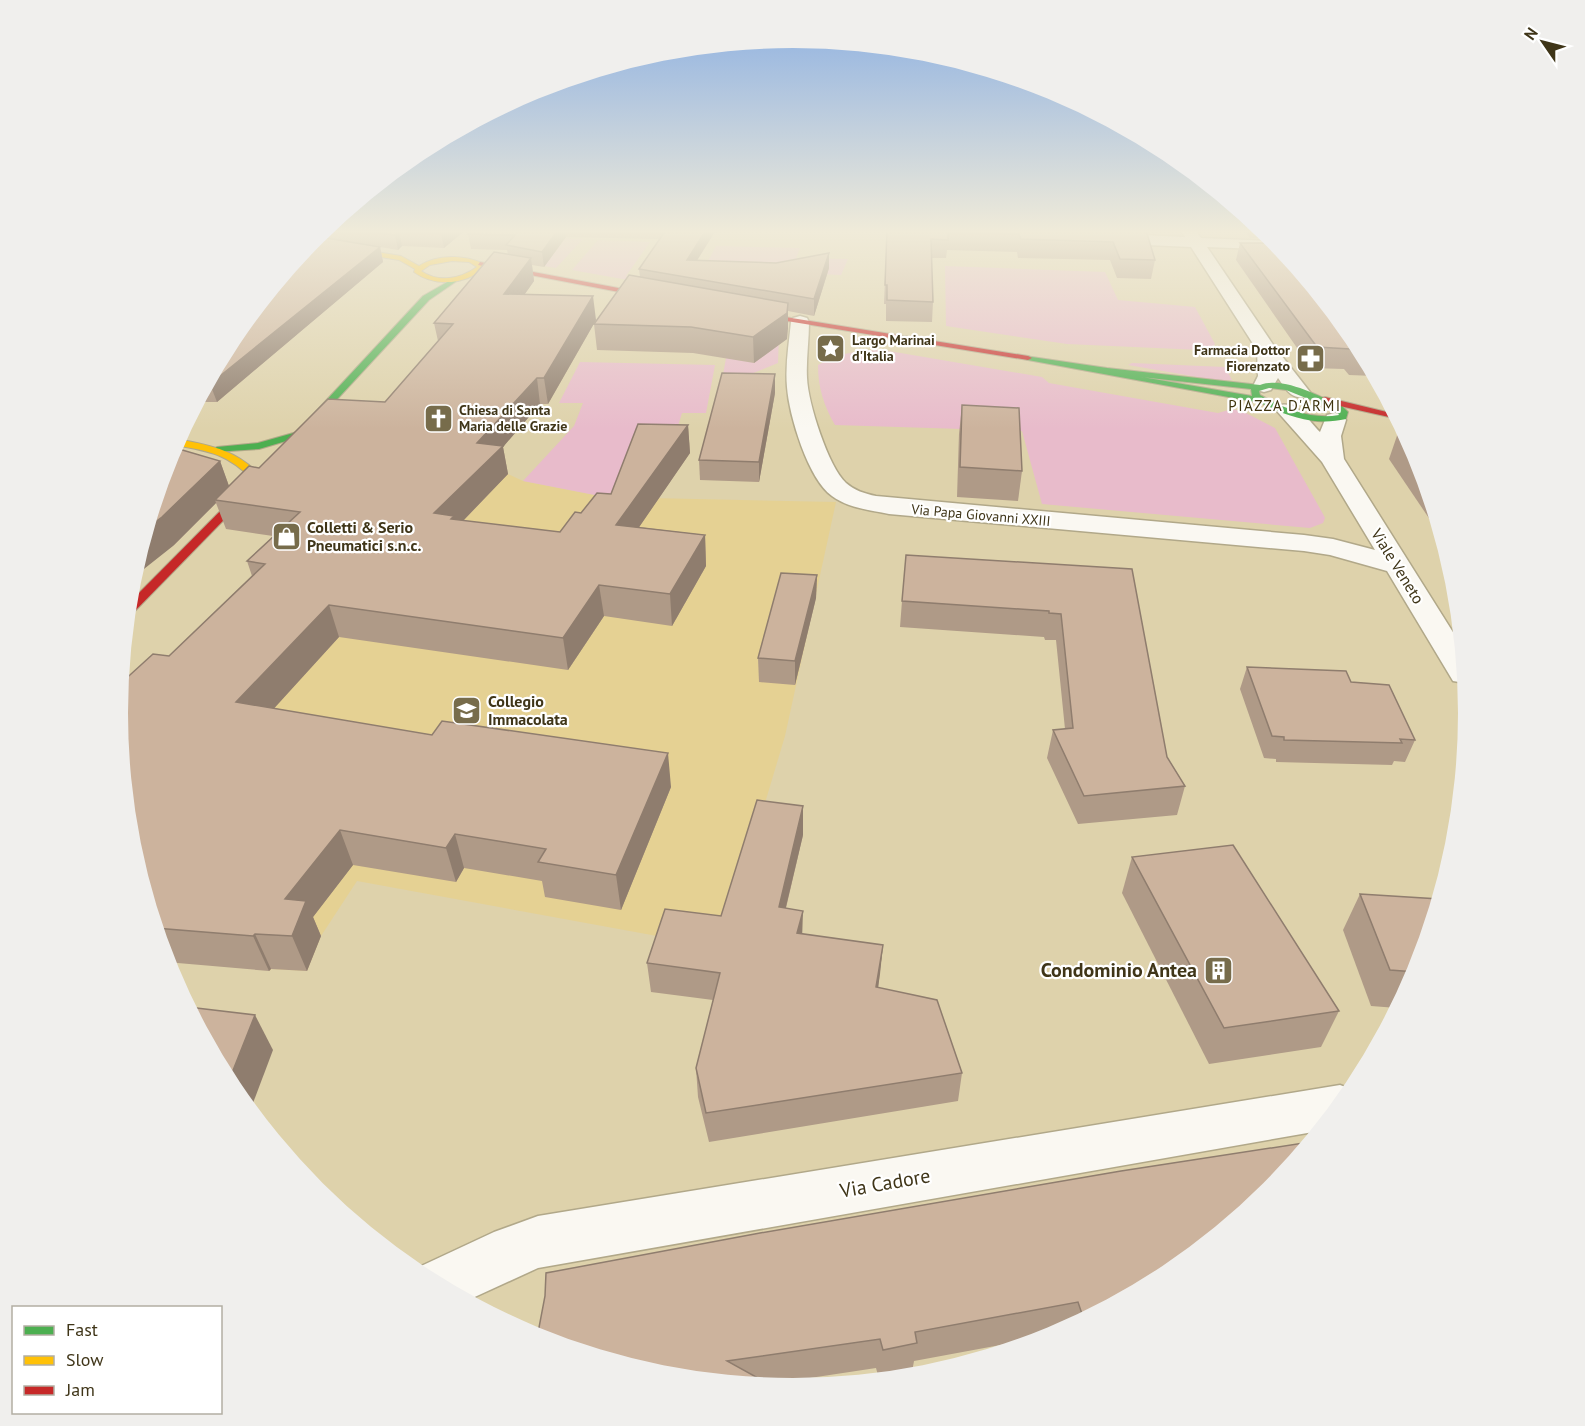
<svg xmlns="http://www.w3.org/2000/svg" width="1585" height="1426" font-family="'PT Sans',sans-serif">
<rect width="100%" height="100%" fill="#ded2ab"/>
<polygon fill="#e5d193" points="508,474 523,481 605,497 836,502 785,736 728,927 668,938 357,881 321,936 307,971 272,969 269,971 168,686"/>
<g fill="#e8bbcb">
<polygon points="549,238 583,239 556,268 526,263"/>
<polygon points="598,240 650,242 626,276 642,279 639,282 572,270"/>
<polygon points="716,246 800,248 796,258 848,259 841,275 747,271 701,274"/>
<polygon points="945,266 1105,272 1118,300 1195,307 1215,344 1211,348 1201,350 1067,344 946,326"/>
<polygon points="779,333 778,363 721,386 726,358"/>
<path d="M 883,350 L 1042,377 L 1049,383 L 1218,413 L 1232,409 L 1244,412 L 1275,428 L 1323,514 L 1325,518 L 1323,523 L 1310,528 L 1042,504 L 1022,431 L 835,425 C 824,406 818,388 818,365 C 837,353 861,350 883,350 Z"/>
<polygon points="580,362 715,365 706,413 682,413 670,451 623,498 605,497 523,481 574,426 583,403 559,403"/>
<polygon points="1132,363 1225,367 1232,380 1215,380 1128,365"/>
</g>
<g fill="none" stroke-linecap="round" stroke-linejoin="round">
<defs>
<g id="street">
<path d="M 1181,230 L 1195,230 L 1201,238 L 1275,241 L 1282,250 L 1207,247 L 1274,346 L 1310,392 L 1307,397 C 1291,400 1286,389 1278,378 L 1271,390 L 1264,392 L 1257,390 L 1253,386 L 1258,376 L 1257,350 L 1191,247 L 1104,243 L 1096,238 L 1104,233 L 1185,237 Z"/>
<path d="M 800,316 L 807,318 L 809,322 C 809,341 806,360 807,378 C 808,403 828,466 846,483 C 854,490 865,494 876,496 L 1304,535 L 1333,539 L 1375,550 L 1322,462 L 1276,410 L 1279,405 C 1298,401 1308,420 1320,432 L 1327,415 L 1335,413 L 1343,415 L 1346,420 L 1341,436 L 1344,459 L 1461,645 L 1465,683 L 1453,681 L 1387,571 L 1330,555 L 1304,551 L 889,514 C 870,510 848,508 832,496 C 808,479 789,415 787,387 C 785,365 789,343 791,322 L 793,318 Z"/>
<polygon points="1340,1085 1353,1090 1319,1131 538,1268 466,1301 416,1274 419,1267 494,1232 538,1216"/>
</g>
<g id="fast">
<polygon points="456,277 461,278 429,300 303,436 259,449 214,452 212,450 217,447 258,443 297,432 423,296"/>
<path d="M 1025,356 L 1107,368 L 1260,385 C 1285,376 1319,397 1342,406 L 1348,412 L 1346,419 C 1316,426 1288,417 1261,403 L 1028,360 L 1024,358 ZM 1141,377 L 1251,389 L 1252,396 L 1142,377 ZM 1269,388 L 1286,390 L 1336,410 L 1339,415 C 1310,420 1284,408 1260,395 L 1259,391 Z"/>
</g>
<g id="slow">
<path d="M 310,241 L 401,256 L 419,266 C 437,254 464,255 482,263 L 484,268 C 465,285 435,287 414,272 L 415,269 L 399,260 L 307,245 ZM 452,261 L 469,262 L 477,267 C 460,279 439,283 421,271 L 430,265 Z"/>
<path d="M 176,439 C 211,445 240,451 263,479 L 262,481 L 254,481 C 228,454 210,451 174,445 Z"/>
</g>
<g id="jam">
<polygon points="480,262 661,296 665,298 661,300 478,265"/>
<polygon points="741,310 1028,356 1032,358 1028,360 744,314 741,314"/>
<polygon points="1325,397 1395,414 1398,419 1322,402 1322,398"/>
<polygon points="253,481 257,482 257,486 131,615 127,616 128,604 249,482"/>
</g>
</defs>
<use href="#street" stroke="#b1a889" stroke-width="3"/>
<use href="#fast" stroke="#b1a889" stroke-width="2"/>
<use href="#slow" stroke="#b1a889" stroke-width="2"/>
<use href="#jam" stroke="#b1a889" stroke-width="2"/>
<use href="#street" fill="#faf8f2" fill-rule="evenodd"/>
<use href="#fast" fill="#4caf50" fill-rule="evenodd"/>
<use href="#slow" fill="#ffc107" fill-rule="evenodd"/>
<use href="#jam" fill="#c62828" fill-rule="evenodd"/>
</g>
<g fill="#af9a87">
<polygon points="322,230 470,230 462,233 444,248 402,246 398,250 380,247 383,262 217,402 199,402 195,405 231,337 315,235"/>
<polygon points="474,230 716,230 697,260 829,268 814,316 788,311 787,339 754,363 693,353 597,350 594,324 640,277 639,269 659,239 566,237 544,267 532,265 534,281 524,295 596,320 548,404 540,404 503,447 508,474 463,521 560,532 581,513 611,494 688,425 690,453 639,527 705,535 706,566 672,626 604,616 568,670 339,637 274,708 671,787 621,910 545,897 542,881 464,868 456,882 353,865 313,917 321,936 307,971 271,969 269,971 166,962 130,844 169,656 252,576 247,561 273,536 226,529 216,503 173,546 220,461 229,486 259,468 385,402 438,341 434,323 508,254 507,250 471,249 468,234"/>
<polygon points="887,230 1146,230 1155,260 1151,279 1117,278 1110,260 1018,258 1017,252 947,250 946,258 931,258 933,302 932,322 886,321 886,304 884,304"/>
<polygon points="1244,230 1263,230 1270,236 1354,338 1375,376 1349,375 1344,369 1311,368 1236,260 1240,243 1263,243 1264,238 1250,238"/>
<polygon points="775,393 759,482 700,480 699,460"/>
<polygon points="962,405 1022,471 1018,501 957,497 959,434"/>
<polygon points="1399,430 1403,430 1417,455 1441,536 1389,459"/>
<polygon points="1132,569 1167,757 1185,786 1177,815 1078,824 1047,758 1053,730 1065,729 1056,640 1045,640 1044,637 900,627 902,601"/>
<polygon points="817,575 816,598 795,685 759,682 758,658"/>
<polygon points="1247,667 1351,682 1415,740 1405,762 1394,761 1392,765 1276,762 1276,759 1264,758 1240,689"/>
<polygon points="803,835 786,908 802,934 883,945 878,988 962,1073 958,1101 709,1142 698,1097 696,1068 713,1000 651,992 647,963 721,916"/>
<polygon points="1132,857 1339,1011 1321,1047 1209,1064 1122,893"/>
<polygon points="1360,894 1416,972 1397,1008 1371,1006 1343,930"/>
<polygon points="1167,1275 1055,1335 914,1361 912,1372 879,1379 876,1368 770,1384 537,1338"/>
</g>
<g fill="#8f7d6e">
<polygon points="445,230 470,230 462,233 444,248 441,233"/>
<polygon points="558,230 565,230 566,237 544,267 542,252"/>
<polygon points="706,230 716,230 688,275 687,260"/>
<polygon points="399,231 402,246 398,250 395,235"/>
<polygon points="380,247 383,262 217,402 210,384"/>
<polygon points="829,253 829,268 814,316 814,299"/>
<polygon points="531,258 534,281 508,318 504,294"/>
<polygon points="593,296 596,320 548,404 544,378"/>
<polygon points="788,303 788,328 787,339 754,363 753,337"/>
<polygon points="775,374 775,393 759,482 759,462"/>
<polygon points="537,378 540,404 503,447 508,474 457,527 434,513 477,443"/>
<polygon points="688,425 690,453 620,555 616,525"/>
<polygon points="220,461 230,489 215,500 216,503 173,546 130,580 146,529"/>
<polygon points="705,535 706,566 672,626 670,594"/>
<polygon points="817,575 816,598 795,685 795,661"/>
<polygon points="599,585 604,616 568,670 563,638"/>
<polygon points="329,605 339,637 250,735 236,702"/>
<polygon points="668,753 671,787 621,910 616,875"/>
<polygon points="803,806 803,835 779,936 779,907"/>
<polygon points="340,830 353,865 313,917 321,936 307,971 292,936 285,899"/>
<polygon points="455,834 464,868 456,882 446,848"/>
<polygon points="803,911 802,940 797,933"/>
<polygon points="255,934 271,969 269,971 253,936"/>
<polygon points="883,945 880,974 874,1016 876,987"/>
<polygon points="255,1015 273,1050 250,1111 231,1088 228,1083"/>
</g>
<g fill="#ccb39d" stroke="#8f7d6e" stroke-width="1.5">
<polygon points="358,230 445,230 441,233 399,231 395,235"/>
<polygon points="474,230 558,230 542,252 506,245 515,235 468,234"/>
<polygon points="666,230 706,230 687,260 776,263 829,253 814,299 639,269"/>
<polygon points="887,230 1146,230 1155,260 1120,259 1113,242 1021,239 1019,234 948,232 948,240 931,239 933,302 887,300 887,285 885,285"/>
<polygon points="1265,235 1270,236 1354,338 1363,355 1355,355 1350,349 1317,347 1240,243 1272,243"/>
<polygon points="314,236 380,247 210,384 206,384 231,337"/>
<polygon points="494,252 531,258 504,294 593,296 544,378 537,378 477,443 503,446 434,513 454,516 451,519 560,532 575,512 581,513 597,493 611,494 638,424 688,425 616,525 705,535 670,594 599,585 563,638 329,605 236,702 432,735 442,721 668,753 616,875 538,862 546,849 455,834 446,848 340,830 285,899 306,901 292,936 255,934 253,936 155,928 130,844 117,713 120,684 153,654 169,656 265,564 247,561 300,512 215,500 249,466 259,468 328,399 385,402 453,324 434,323"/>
<polygon points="629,275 788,303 787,313 753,337 691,327 594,324"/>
<polygon points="722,373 775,374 759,462 699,460"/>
<polygon points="962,405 1019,408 1022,471 960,467"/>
<polygon points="1399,430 1403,430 1414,449"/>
<polygon points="172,447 220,461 162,517 146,529 169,454"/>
<polygon points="906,555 1132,569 1167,757 1185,786 1084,796 1053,730 1073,728 1061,614 1049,613 1049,611 902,601"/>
<polygon points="781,573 817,575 795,661 758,658"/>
<polygon points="1247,667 1346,671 1351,682 1389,685 1415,740 1400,739 1402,743 1284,740 1284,737 1272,736"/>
<polygon points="757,800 803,806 779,907 803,911 797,933 883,945 876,987 937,1000 962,1073 706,1113 696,1068 720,973 647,963 665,909 721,916"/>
<polygon points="1233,845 1339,1011 1224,1028 1132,857"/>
<polygon points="1360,894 1439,899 1416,972 1390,970"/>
<polygon points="188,1007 255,1015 228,1083"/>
<polygon points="1310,1142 1270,1191 1167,1275 1099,1312 1082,1314 1078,1302 915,1332 917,1343 883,1350 880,1339 727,1361 774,1387 660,1375 537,1338 545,1296 546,1273 760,1233 1121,1171"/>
</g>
<linearGradient id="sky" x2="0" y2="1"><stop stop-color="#89aee2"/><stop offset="0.54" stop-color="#f0ebd9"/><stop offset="1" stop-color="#f0ebd9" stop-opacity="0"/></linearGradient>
<rect width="1585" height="429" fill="url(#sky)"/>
<defs>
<symbol id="sight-square" viewBox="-11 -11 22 22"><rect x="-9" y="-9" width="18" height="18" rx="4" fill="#776c4b" stroke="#fff"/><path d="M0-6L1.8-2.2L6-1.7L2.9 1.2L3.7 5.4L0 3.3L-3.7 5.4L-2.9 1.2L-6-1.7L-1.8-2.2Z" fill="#fff"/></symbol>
<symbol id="pharmacy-square" viewBox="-11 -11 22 22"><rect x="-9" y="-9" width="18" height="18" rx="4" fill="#776c4b" stroke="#fff"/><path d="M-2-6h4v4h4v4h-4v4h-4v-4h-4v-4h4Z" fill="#fff"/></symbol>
<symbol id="church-square" viewBox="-11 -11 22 22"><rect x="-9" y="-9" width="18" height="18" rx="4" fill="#776c4b" stroke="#fff"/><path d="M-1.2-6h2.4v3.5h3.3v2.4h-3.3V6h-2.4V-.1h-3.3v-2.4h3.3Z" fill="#fff"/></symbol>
<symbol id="shop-square" viewBox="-11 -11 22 22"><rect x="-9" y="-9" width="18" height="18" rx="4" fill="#776c4b" stroke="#fff"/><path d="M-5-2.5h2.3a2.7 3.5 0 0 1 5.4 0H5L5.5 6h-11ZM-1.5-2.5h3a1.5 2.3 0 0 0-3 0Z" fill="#fff"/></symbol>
<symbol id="school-square" viewBox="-11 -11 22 22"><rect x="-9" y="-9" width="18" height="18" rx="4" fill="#776c4b" stroke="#fff"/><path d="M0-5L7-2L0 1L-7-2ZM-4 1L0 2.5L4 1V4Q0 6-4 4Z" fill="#fff"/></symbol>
<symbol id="building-square" viewBox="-11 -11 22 22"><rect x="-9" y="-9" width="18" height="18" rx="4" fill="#776c4b" stroke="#fff"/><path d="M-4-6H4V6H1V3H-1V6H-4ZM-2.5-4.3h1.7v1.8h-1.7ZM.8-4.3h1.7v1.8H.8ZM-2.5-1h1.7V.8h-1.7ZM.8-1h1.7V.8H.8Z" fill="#fff"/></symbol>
</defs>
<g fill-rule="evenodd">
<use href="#sight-square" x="814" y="332" width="33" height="33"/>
<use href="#pharmacy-square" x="1294" y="342" width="33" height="33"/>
<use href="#church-square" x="422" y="402" width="33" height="33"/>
<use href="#shop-square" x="270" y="520" width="33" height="33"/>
<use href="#school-square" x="450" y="694" width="33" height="33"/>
<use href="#building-square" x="1202" y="954" width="33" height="33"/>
</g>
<g text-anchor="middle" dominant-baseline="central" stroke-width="4.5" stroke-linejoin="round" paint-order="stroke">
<g font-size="14" font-weight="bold" fill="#3f3518" stroke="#fff" text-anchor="start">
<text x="852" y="340">Largo Marinai<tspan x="852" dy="16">d'Italia</tspan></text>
<text x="1290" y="350" text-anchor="end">Farmacia Dottor<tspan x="1290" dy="16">Fiorenzato</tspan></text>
<text x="459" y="410">Chiesa di Santa<tspan x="459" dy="16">Maria delle Grazie</tspan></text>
</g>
<g font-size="14" fill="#3f3518" stroke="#fff">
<text transform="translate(981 515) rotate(5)">Via Papa Giovanni XXIII</text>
</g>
<g font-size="15" letter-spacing="1.5" fill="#3e330d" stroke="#fff">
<text x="1285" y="405">PIAZZA D'ARMI</text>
</g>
<g font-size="16" font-weight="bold" fill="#3f3518" stroke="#fff" text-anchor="start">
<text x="307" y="527">Colletti &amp; Serio<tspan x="307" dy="18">Pneumatici s.n.c.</tspan></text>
<text x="488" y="701">Collegio<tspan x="488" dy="18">Immacolata</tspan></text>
</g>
<g font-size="16" fill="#3f3518" stroke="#fff">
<text transform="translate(1398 566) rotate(58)">Viale Veneto</text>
</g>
<g font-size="20" font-weight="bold" fill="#3f3518" stroke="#fff" text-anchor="end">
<text x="1197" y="970">Condominio Antea</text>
</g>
<g font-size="20" fill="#3f3518" stroke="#fff">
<text transform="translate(885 1183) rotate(-10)">Via Cadore</text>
</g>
</g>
<path d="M0 0H1585V1426H0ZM128 713a665 665 0 1 1 1330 0a665 665 0 1 1-1330 0Z" fill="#f0efed" fill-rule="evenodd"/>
<rect x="12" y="1306" width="210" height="108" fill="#ffffff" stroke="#b2aea3" stroke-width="1.5"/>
<rect x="24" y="1326" width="30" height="9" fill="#4caf50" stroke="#b2aea3" stroke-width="1.5"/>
<text x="66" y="1336" font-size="18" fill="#3f3518">Fast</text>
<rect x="24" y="1356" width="30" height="9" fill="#ffc107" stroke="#b2aea3" stroke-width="1.5"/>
<text x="66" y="1366" font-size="18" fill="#3f3518">Slow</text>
<rect x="24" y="1386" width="30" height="9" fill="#c62828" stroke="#b2aea3" stroke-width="1.5"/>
<text x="66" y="1396" font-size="18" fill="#3f3518">Jam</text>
<g transform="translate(1543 42) rotate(305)" stroke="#ffffff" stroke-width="4.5" paint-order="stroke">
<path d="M0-4.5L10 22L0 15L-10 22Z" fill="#3f3518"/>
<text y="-9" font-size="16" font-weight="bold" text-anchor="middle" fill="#3f3518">N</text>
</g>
</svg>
